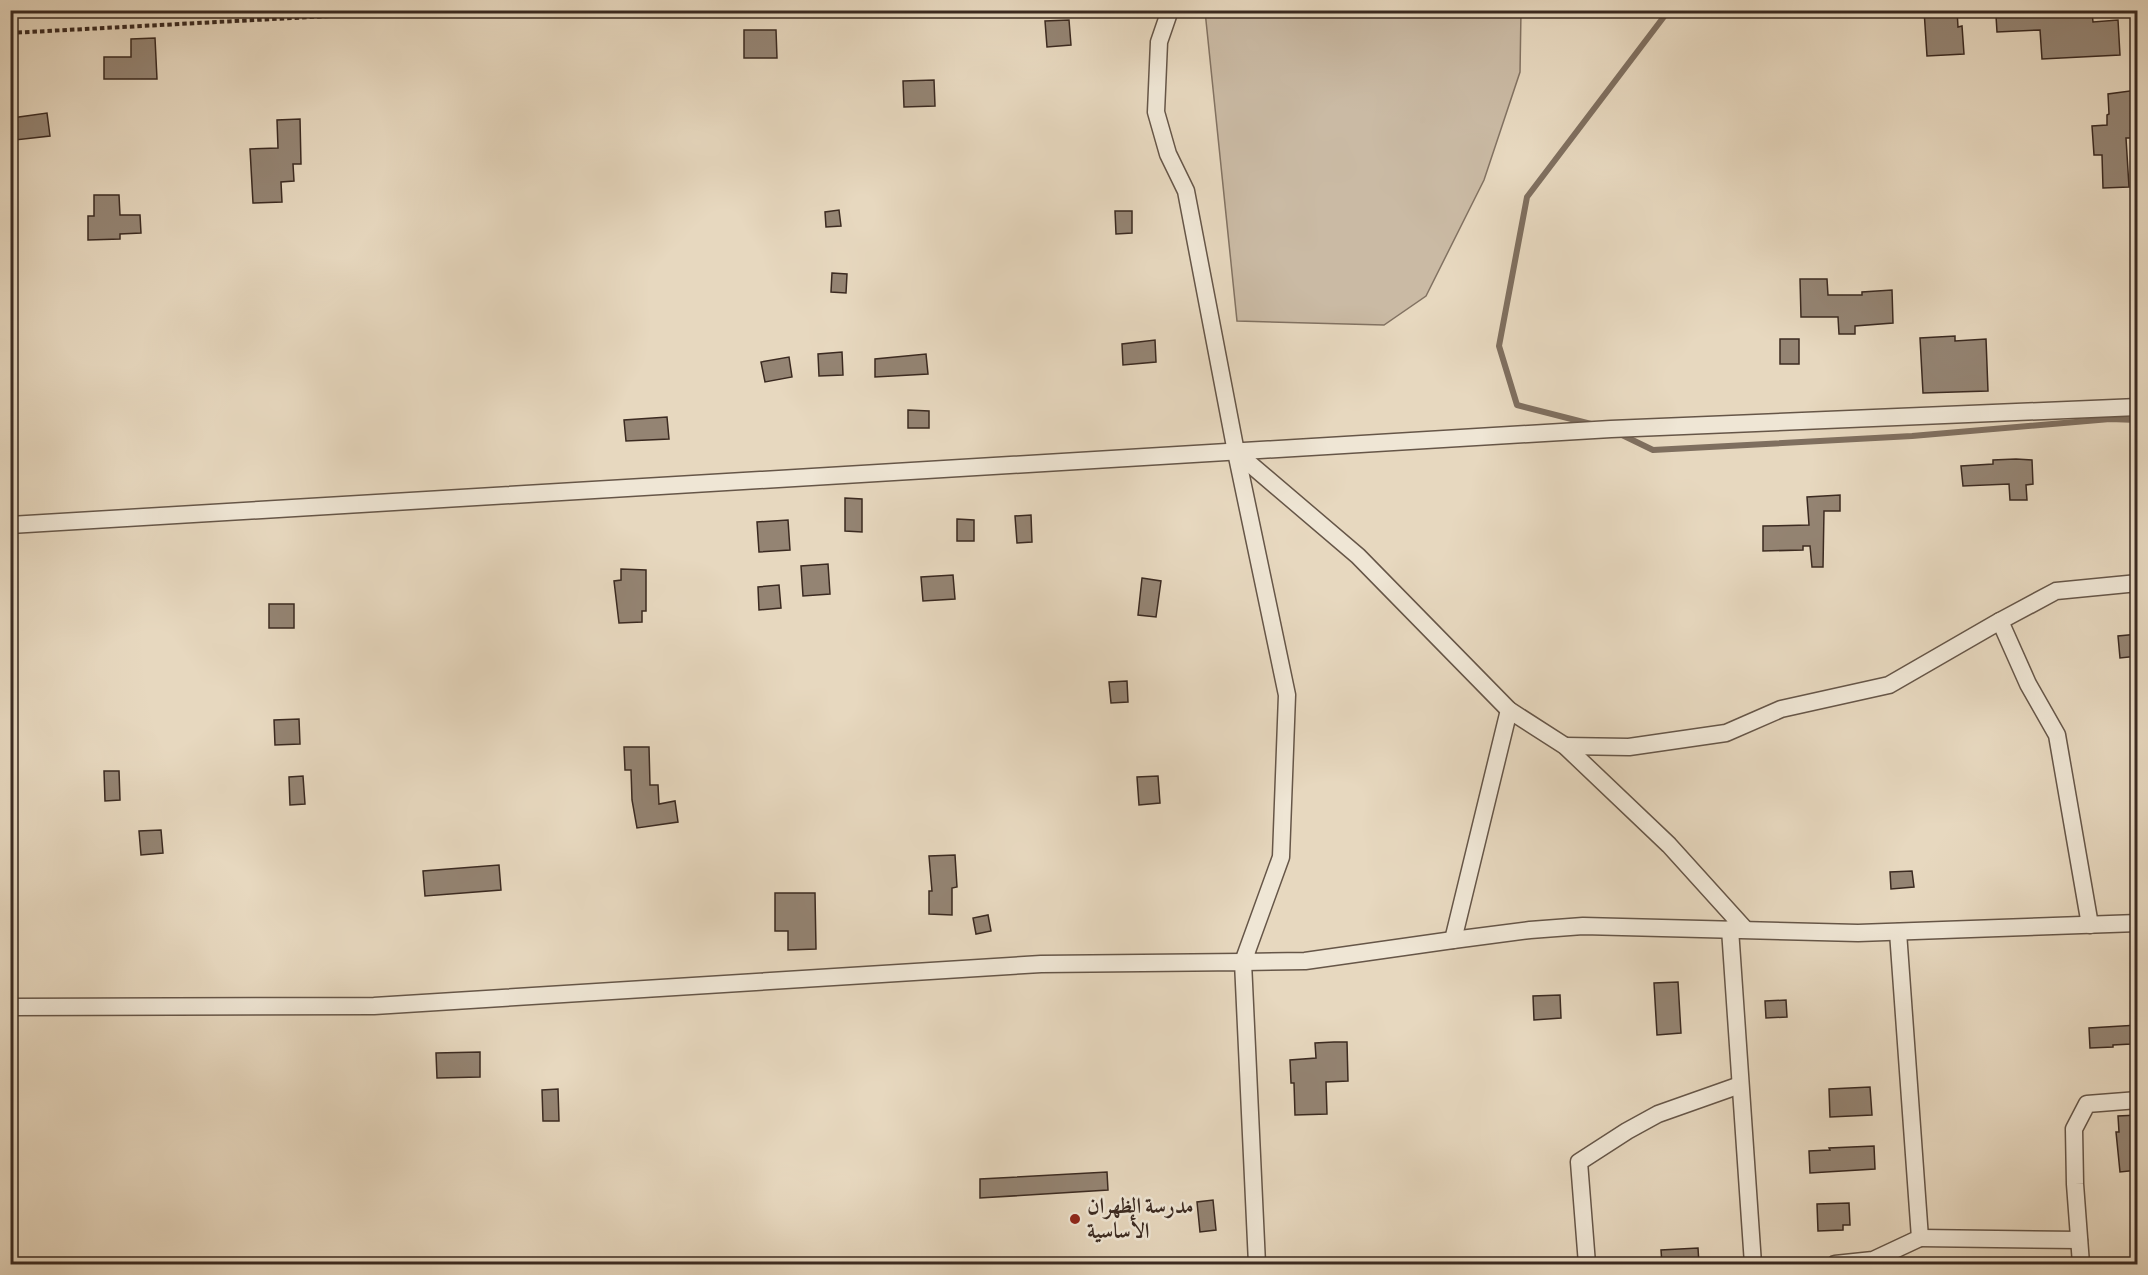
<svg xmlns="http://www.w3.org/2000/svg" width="2148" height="1275" font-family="Alegreya,Amiri,serif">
<rect width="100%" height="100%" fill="#e7d8bf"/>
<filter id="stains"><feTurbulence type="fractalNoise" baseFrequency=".00333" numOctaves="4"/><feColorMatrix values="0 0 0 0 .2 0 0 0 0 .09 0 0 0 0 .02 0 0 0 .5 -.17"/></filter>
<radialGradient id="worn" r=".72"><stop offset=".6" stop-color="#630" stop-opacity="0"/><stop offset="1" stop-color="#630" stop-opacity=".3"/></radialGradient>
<polygon fill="#cabaa4" stroke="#827262" stroke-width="1.5" points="1205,11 1521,11 1520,72 1484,180 1426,296 1384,325 1237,321"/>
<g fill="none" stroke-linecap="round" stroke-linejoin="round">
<g stroke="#7f6f5f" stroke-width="6">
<polyline points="1591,424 1517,405 1499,346 1527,197 1669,10"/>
<polyline points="1620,434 1653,450 1912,436 2110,419 2138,420"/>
</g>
</g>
<g fill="#948473" stroke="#3b2a21" stroke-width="1.5">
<polygon points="1924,10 1957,10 1958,27 1962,26 1964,54 1927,56"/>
<polygon points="2005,10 2039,10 2040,15 2092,12 2093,22 2118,20 2120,55 2042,59 2040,30 1997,32 1996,16 2005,15"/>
<polygon points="1069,20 1071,45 1047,47 1045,21"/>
<polygon points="744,30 776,30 777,58 744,58"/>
<polygon points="155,38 157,79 104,79 104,57 131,57 131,39"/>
<polygon points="934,80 935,106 904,107 903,81"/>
<polygon points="2137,90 2138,132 2131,133 2131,138 2126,138 2129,187 2103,188 2102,155 2094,155 2092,126 2107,125 2107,115 2109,114 2108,94"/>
<polygon points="47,113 50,136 15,140 12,118"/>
<polygon points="300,119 301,164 293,164 294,181 281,182 282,202 253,203 250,149 278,148 277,120"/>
<polygon points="94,195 119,195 120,215 140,215 141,233 120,234 120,239 88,240 88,216 94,216"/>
<polygon points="839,210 841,226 826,227 825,212"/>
<polygon points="1115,211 1132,211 1132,233 1116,234"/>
<polygon points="832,273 847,274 846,293 831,292"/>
<polygon points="1800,279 1827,279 1828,295 1862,295 1862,292 1892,290 1893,323 1855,326 1855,334 1839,334 1838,317 1801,317"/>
<polygon points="1955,336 1955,341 1986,339 1988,391 1923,393 1920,338"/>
<rect x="1780" y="339" width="19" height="25"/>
<polygon points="1155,340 1156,362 1123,365 1122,344"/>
<polygon points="842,352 843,375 819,376 818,354"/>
<polygon points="926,354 928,374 875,377 875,359"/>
<polygon points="789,357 792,377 765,382 761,362"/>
<polygon points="908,410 929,411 929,428 908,428"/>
<polygon points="667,417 669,439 626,441 624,420"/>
<polygon points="2016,459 2032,460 2033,484 2026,485 2027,500 2010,500 2009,484 1963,486 1961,466 1993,464 1993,460"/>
<polygon points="1840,495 1840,511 1824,511 1823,567 1812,567 1810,546 1803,546 1803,550 1763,551 1763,526 1809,525 1807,497"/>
<polygon points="845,498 862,499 862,532 845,531"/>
<polygon points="1031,515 1032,542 1017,543 1015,516"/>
<polygon points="957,519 974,520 974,541 957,541"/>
<polygon points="788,520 790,550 759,552 757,522"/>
<polygon points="828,564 830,594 803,596 801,566"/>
<polygon points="621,569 646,570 646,611 642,611 642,622 619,623 614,581 621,580"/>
<polygon points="953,575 955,599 923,601 921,577"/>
<polygon points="1142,578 1161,581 1156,617 1138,615"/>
<polygon points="779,585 781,608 759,610 758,587"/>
<rect x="269" y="604" width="25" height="24"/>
<polygon points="2138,634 2138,656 2120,658 2118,636"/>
<polygon points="1127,681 1128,702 1111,703 1109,682"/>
<polygon points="299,719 300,744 275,745 274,720"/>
<polygon points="624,747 649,747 650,785 658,785 659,804 675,801 678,822 637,828 632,800 631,770 625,770"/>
<polygon points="104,771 119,771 120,800 105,801"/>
<polygon points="303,776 305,804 290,805 289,777"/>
<polygon points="1158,776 1160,803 1139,805 1137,777"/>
<polygon points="161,830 163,853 141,855 139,831"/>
<polygon points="955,855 957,887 952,888 952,915 929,914 929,891 932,891 929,856"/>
<polygon points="499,865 501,890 425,896 423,871"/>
<polygon points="1912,871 1914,887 1891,889 1890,872"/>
<polygon points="775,893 815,893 816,949 788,950 788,931 775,931"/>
<polygon points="988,915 991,931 976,934 973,918"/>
<polygon points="1678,982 1681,1033 1657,1035 1654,983"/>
<polygon points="1560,995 1561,1018 1534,1020 1533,996"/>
<polygon points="1786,1000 1787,1017 1766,1018 1765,1001"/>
<polygon points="2138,1025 2138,1040 2131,1040 2131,1044 2113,1045 2113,1047 2090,1048 2089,1028"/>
<polygon points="1334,1042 1347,1042 1348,1081 1326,1082 1327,1114 1295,1115 1294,1083 1291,1083 1290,1060 1316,1058 1315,1043"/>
<polygon points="480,1052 480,1077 437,1078 436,1053"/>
<polygon points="1870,1087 1872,1115 1830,1117 1829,1089"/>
<polygon points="558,1089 559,1121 543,1121 542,1090"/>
<polygon points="2138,1115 2138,1170 2120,1172 2116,1132 2119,1132 2118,1116"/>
<polygon points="1874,1146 1875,1169 1810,1173 1809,1151 1830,1150 1829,1148"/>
<polygon points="1107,1172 1108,1190 980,1198 980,1179"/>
<polygon points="1213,1200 1216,1230 1200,1232 1197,1202"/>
<polygon points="1849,1203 1850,1225 1843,1225 1843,1230 1818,1231 1817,1204"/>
<polygon points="1698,1248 1699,1264 1662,1264 1661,1250"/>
</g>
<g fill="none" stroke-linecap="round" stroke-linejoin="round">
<defs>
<g id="minor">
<polyline points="1170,10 1159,42 1156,112 1168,154 1186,191 1236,452 1287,695 1281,857 1243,962 1305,961 1453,940 1530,930 1583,926 1858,933 2138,923"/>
<polyline points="1236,452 1358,556 1509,710 1565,746 1669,845 1745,929"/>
<polyline points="10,525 1611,429 2138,407"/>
<polyline points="2000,621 2028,684 2057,735 2090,925"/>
<polyline points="1565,746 1629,747 1726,733 1781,709 1889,685 2000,621 2056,591 2138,583"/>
<polyline points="1730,929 1753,1264"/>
<polyline points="1453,940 1509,710"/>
<polyline points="10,1007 374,1006 1041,964 1243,962 1257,1264"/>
<polyline points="1920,1238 2079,1240"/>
<polyline points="1587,1264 1579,1162 1627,1131 1658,1114 1740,1085"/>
<polyline points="1835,1264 1873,1260 1920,1238 1898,932"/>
<polyline points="2081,1264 2075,1184 2074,1129 2087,1104 2138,1100"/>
</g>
</defs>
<use href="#minor" stroke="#665648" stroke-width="19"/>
<polyline stroke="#3b2a21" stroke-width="4" stroke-dasharray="4.5 3" stroke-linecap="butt" points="10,33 349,15 392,10"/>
<use href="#minor" stroke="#efe6d5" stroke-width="16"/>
</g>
<circle fill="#8f2418" stroke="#efe6d5" stroke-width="2" cx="1075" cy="1219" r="6"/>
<g text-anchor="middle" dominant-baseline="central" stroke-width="5" stroke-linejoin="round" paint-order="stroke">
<g font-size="22" font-weight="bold" fill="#3b2a21" stroke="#efe6d5" text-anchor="start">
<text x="1087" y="1206">مدرسة الظهران<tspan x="1087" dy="25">الأساسية</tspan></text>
</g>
</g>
<rect width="2148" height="1275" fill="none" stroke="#e7d8bf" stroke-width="36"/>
<rect x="12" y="12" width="2124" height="1251" fill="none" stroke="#3b2a21" stroke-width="3"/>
<rect x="18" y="18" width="2112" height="1239" fill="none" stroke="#3b2a21" stroke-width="1.5"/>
<rect width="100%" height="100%" filter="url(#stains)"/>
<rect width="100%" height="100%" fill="url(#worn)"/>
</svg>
